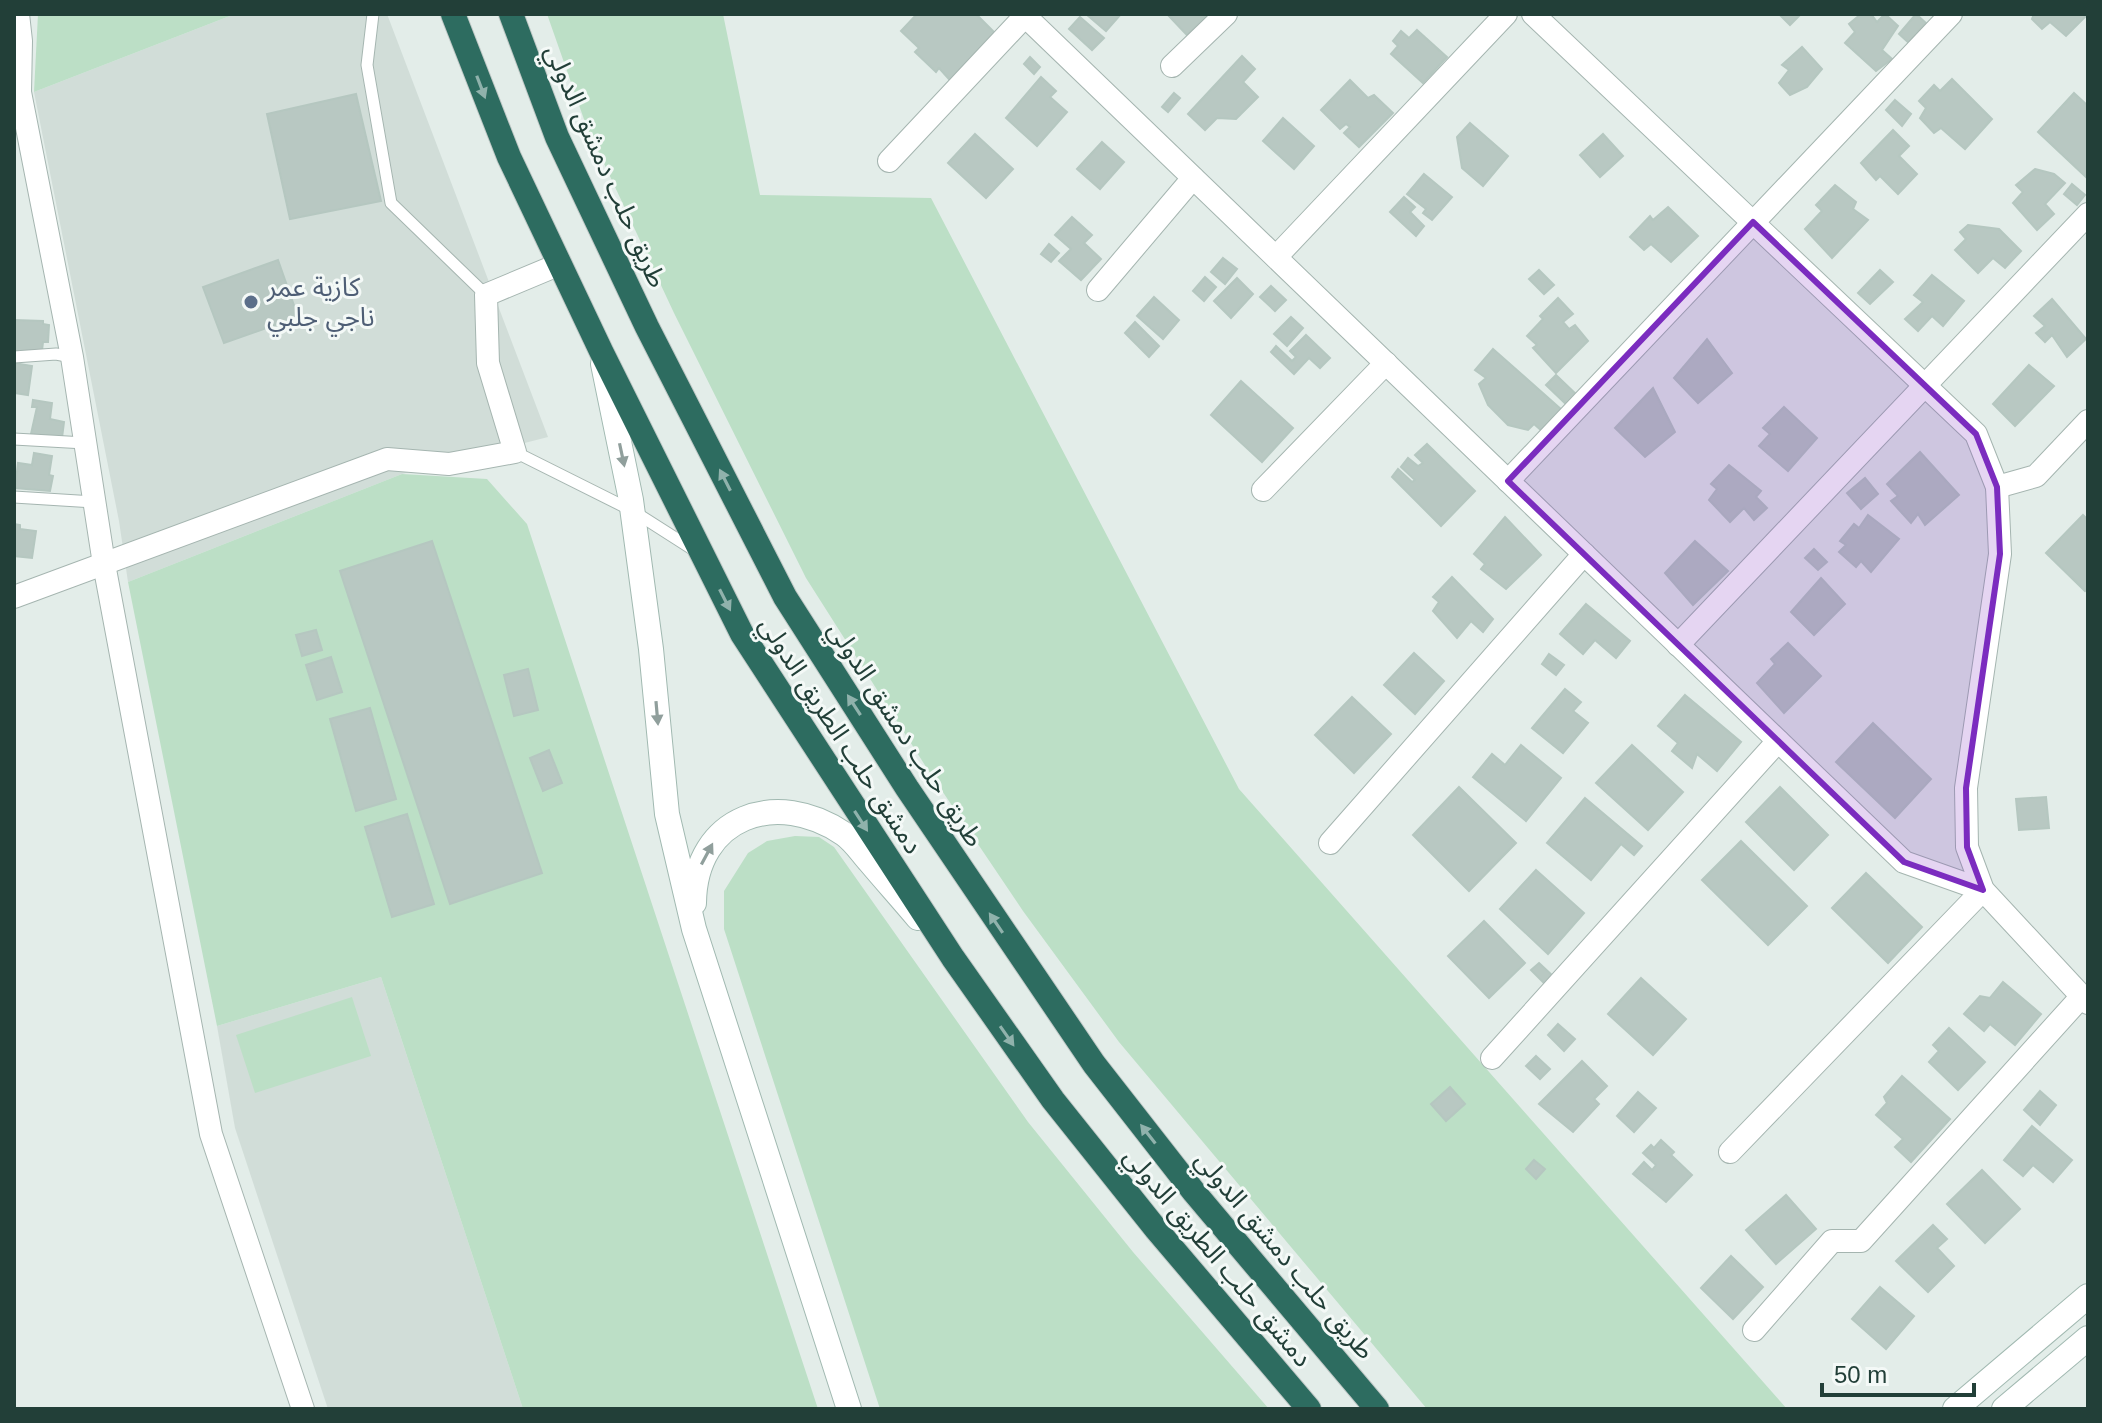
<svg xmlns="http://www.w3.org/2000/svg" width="2102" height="1423" font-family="Helvetica,'Noto Sans Arabic',sans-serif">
<rect width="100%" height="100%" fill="#e3ede9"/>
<g fill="#d1ddd8">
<polygon points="235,14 387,14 548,437 402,474 128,582 119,521 34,92"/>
<polygon points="381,977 523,1409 328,1409 235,1128 217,1026"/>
</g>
<g fill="#bcdfc6">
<polygon points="38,14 235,14 34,92"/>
<polygon points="547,14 723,14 760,195 931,198 1239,789 1787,1409 1427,1409 1119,1042 1023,911 928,770 806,578 674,313 586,125"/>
<polygon points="402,474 487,479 527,524 818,1409 523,1409 381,977 217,1026 128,582"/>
<polygon points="795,836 819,837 834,847 1028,1122 1133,1252 1269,1409 880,1409 724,929 724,891 748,853 767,841"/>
<polygon points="352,997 371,1056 255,1093 236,1035"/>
</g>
<g fill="#b8c8c2" stroke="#b5c7c0" stroke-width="2">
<polygon points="917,14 976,14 1000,38 957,88 939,68 936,72 915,52 919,48 901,31"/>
<polygon points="1086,14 1121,14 1106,31"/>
<polygon points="1167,14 1210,14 1187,35"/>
<polygon points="1779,14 1801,14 1790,25"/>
<polygon points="1861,14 1871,14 1877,22 1885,14 1898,26 1882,50 1892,59 1876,71 1845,43 1855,32 1849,24"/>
<polygon points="1916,14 1926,23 1909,43 1899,34"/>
<polygon points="2034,14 2088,14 2066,36 2050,22 2042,29 2032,19"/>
<polygon points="1080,17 1104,38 1092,50 1069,29"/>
<polygon points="1417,30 1447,57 1423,83 1391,54 1398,46 1393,41 1401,31 1409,38"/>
<polygon points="1802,47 1822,69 1807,87 1790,95 1779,83 1789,70 1782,65"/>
<polygon points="1242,56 1255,69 1243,82 1258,97 1236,119 1217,118 1205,130 1188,114"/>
<polygon points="1030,57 1040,67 1034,74 1024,64"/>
<polygon points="1041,77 1056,91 1050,97 1067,112 1037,146 1006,118"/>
<polygon points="1952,79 1992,119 1965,149 1941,128 1934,133 1920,118 1926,108 1919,101 1934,85 1940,91"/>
<polygon points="1350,80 1368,98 1374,95 1393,113 1359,147 1344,133 1350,127 1346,124 1340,129 1321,110"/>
<polygon points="1174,93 1180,98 1168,112 1162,107"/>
<polygon points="2074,93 2088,106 2088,179 2038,132"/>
<polygon points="356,94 381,201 290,219 267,114"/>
<polygon points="1895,100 1911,114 1902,126 1886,110"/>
<polygon points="1283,118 1314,146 1294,169 1263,141"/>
<polygon points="1470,123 1508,156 1483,186 1462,168 1457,137"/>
<polygon points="1893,130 1909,146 1899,156 1917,174 1898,194 1880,176 1876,180 1861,163"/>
<polygon points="975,134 1013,169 986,198 948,163"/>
<polygon points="1603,134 1623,156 1600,177 1580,155"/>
<polygon points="1102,142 1124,162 1100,189 1077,169"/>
<polygon points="2035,169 2054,174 2065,183 2045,204 2054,214 2037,230 2013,203 2023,192 2016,185"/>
<polygon points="1424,174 1452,197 1432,220 1423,213 1426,209 1407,194"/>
<polygon points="2072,184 2085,195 2077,205 2064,194"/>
<polygon points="1835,185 1856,202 1853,209 1868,220 1832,258 1805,229 1822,211 1816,205"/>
<polygon points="1404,197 1415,207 1410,212 1424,226 1416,236 1390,212"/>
<polygon points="1668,207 1698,236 1671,262 1651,244 1644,250 1630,237 1650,216 1653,220"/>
<polygon points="1072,217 1092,235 1084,243 1101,259 1081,280 1059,261 1071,249 1055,235"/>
<polygon points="1968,225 1999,229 2021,251 2005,268 1993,258 1978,273 1955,250 1966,239 1960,232"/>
<polygon points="1049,244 1059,253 1051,262 1041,254"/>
<polygon points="1223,258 1237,269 1225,284 1211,272"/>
<polygon points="278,260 298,317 224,343 203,287"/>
<polygon points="1539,270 1554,285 1544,294 1529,279"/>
<polygon points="1880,270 1893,282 1870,304 1858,293"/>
<polygon points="1932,275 1964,301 1943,326 1932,316 1918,331 1905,319 1923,302 1914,295"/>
<polygon points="1205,277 1216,287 1204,301 1193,291"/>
<polygon points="1237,278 1253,294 1231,318 1214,301"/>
<polygon points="1271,286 1286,300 1275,311 1260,297"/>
<polygon points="1154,297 1179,320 1163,339 1137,316"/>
<polygon points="1558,298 1573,314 1563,322 1569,329 1575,325 1588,341 1556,373 1533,348 1537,345 1527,336 1543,319 1540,316"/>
<polygon points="2052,299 2086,339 2067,357 2052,335 2045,342 2036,333 2045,326 2034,316"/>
<polygon points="1291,317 1303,328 1287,346 1274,334"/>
<polygon points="14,320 43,321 43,324 49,325 48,342 43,342 42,351 14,351"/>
<polygon points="1135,322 1159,346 1149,357 1125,333"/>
<polygon points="1306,335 1330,358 1320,368 1309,358 1294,374 1271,352 1276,346 1292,361 1296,357 1290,351"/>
<polygon points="1707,339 1732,373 1698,403 1674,378"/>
<polygon points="1493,349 1562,410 1542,431 1534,424 1528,430 1508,425 1488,405 1479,384 1486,378 1475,370"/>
<polygon points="14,363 32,366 28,395 14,393"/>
<polygon points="2029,365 2054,386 2015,426 1993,404"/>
<polygon points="1556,375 1579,397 1569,407 1546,385"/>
<polygon points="1241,381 1293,428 1262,462 1211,415"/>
<polygon points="1653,388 1675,432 1645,457 1615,428"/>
<polygon points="33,400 52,403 50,419 64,422 62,438 31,434 37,407 32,407"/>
<polygon points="1784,407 1817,438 1788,471 1759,446 1770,434 1763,428"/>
<polygon points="1427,444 1475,491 1441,526 1392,477 1398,469 1412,482 1415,480 1401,467 1408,458 1418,466 1423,463 1415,455"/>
<polygon points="1920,452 1959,495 1925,525 1918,514 1911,523 1891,501 1898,496 1887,484"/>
<polygon points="34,453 52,456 49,475 53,476 50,491 15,488 18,463 32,465"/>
<polygon points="1729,465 1761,491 1756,497 1767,508 1754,520 1744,508 1730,522 1709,500 1717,489 1711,484"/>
<polygon points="1865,478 1878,494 1861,509 1847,493"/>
<polygon points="1868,515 1899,539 1871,572 1861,561 1856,567 1839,552 1846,545 1840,541 1854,524 1859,528"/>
<polygon points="2083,515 2088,520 2088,588 2085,591 2046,553"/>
<polygon points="1505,517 1541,555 1506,589 1481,569 1485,564 1474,554"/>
<polygon points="14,524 20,525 20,529 36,531 32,558 14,556"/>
<polygon points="432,541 542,873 450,904 340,571"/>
<polygon points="1695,541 1728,571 1693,605 1665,573"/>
<polygon points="1814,549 1827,562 1818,570 1805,558"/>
<polygon points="1452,577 1493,619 1483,632 1471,621 1457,638 1433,611 1439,602 1433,597"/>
<polygon points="1821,578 1845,604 1814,635 1791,612"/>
<polygon points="1586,604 1630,641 1616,658 1595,640 1583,654 1560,634"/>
<polygon points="316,630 322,650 302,656 296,635"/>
<polygon points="1788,643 1821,676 1784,713 1757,683 1775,664 1771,659"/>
<polygon points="1414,653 1444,681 1415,714 1384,685"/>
<polygon points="1549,654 1564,665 1556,675 1542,664"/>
<polygon points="331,657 342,692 317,700 306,665"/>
<polygon points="528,669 538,710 514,716 504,675"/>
<polygon points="1565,689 1581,702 1573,711 1588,723 1563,753 1532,728"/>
<polygon points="1685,695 1741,742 1717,771 1697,754 1692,768 1672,751 1678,743 1658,726"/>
<polygon points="1352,697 1391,734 1354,773 1315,735"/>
<polygon points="370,708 396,799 356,811 330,719"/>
<polygon points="1873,723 1931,779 1895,818 1836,762"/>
<polygon points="1521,745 1561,778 1526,821 1473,777 1492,754 1505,765"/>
<polygon points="1632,745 1683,792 1648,830 1596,783"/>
<polygon points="549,750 562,783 543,791 530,758"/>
<polygon points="1459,787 1516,843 1469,891 1413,835"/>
<polygon points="1780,787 1828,835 1794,870 1746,822"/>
<polygon points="2046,797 2049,828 2019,830 2016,799"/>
<polygon points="1585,798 1642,846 1634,855 1621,844 1591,880 1547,843"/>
<polygon points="407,814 434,904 392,917 365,827"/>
<polygon points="1741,841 1807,906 1768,945 1702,880"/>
<polygon points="1536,870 1584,913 1548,954 1500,909"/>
<polygon points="1866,873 1922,927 1888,963 1832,908"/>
<polygon points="1484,921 1525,963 1489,998 1448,956"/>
<polygon points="1539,963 1554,977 1546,985 1531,970"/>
<polygon points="1641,978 1686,1019 1653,1055 1608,1014"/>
<polygon points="2003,982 2041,1014 2015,1045 1990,1024 1984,1031 1964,1014 1980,996 1990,998"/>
<polygon points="1558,1024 1575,1039 1564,1051 1548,1035"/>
<polygon points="1949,1028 1985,1062 1958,1090 1929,1062 1939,1051 1933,1045"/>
<polygon points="1536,1056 1550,1069 1540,1079 1526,1066"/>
<polygon points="1582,1061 1607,1086 1594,1099 1599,1104 1573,1132 1539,1104"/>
<polygon points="1902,1076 1950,1119 1911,1162 1895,1147 1903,1139 1876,1115 1887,1103 1884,1097"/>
<polygon points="1450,1087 1465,1104 1446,1121 1431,1104"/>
<polygon points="2040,1091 2056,1105 2040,1125 2024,1110"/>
<polygon points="1638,1092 1656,1108 1634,1132 1617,1116"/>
<polygon points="2032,1126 2072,1160 2053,1182 2033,1165 2023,1176 2004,1160"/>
<polygon points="1661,1140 1674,1152 1671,1155 1692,1175 1666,1202 1633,1174 1644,1162 1652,1170 1656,1165 1643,1153 1651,1145 1654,1148"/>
<polygon points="1534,1160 1545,1169 1536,1179 1526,1169"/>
<polygon points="1982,1170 2020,1209 1985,1243 1947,1204"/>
<polygon points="1786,1195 1816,1229 1776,1264 1746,1230"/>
<polygon points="1933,1225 1947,1239 1937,1248 1954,1266 1928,1292 1896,1261"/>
<polygon points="1731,1256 1763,1287 1733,1319 1701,1288"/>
<polygon points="1880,1287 1914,1316 1886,1349 1852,1319"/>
</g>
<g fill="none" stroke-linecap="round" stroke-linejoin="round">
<defs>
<g id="lane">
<polyline points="373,14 367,65 391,203 486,295"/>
<polyline points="14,357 56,354 72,357"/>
<polyline points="14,439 85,443"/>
<polyline points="515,452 633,511 694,550"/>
<polyline points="14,497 94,502"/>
</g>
<g id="street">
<polyline points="18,14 21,41 20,92 72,357 104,564 211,1134 303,1409"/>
<polyline points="1023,14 1904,862 1983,890 1730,1152"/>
<polyline points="1533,14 1976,434 1997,487 2000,554 1966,788 1967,847 1983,890 2088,1003"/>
<polyline points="1172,66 1226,14"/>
<polyline points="889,161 1025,16"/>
<polyline points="1276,257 1506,14"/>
<polyline points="1098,290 1193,178"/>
<polyline points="1508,481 1951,14"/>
<polyline points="1997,487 2036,476 2088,421"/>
<polyline points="1263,490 1386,363"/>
<polyline points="14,597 387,459 449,464 515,452 488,363 486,295 560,264"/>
<polyline points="1678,645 2088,214"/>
<polyline points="1330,843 1584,554"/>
<polyline points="1492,1058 1778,741"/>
<polyline points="1754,1330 1832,1241 1861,1241 2082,996"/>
</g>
<g id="secondary">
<polyline points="603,364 631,500 651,649 667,814 694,929 849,1409"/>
<path d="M 694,903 C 695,816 777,788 844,834 C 854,841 861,852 869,861 C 885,880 902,899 918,918"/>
<polyline points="1955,1409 2088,1296"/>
<polyline points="2004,1409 2088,1338"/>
</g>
<g id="highway">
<polyline points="453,14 509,157 601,351 742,634 953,958 1053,1100 1156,1229 1309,1409"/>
<polyline points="511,14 557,137 647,327 785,597 907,788 1094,1064 1194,1192 1377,1409"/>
</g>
</defs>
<use href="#lane" stroke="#a5b5b0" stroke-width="13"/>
<use href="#street" stroke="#a5b5b0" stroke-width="24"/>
<use href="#secondary" stroke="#a1b9b1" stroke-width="26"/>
<use href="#highway" stroke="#c1c9c7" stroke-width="26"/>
<use href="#lane" stroke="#fff" stroke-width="11"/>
<use href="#street" stroke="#fff" stroke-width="22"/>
<use href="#secondary" stroke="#fff" stroke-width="24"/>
<use href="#highway" stroke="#2d6c60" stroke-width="24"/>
</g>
<defs><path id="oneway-solid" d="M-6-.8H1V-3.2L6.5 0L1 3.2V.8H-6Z" transform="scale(2)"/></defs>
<g fill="#90b2ac">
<use href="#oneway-solid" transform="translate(481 87) rotate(69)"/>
<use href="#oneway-solid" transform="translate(725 480) rotate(-117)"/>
<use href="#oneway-solid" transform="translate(725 600) rotate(63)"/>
<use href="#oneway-solid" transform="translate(854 705) rotate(-123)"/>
<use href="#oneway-solid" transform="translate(861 821) rotate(57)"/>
<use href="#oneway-solid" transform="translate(996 923) rotate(-124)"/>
<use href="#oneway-solid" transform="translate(1007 1036) rotate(55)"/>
<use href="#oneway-solid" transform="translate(1148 1134) rotate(-128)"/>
</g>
<g fill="#909f9c">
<use href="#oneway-solid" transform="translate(622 455) rotate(78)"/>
<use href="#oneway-solid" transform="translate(657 713) rotate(85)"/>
<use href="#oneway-solid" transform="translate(707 854) rotate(-62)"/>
</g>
<path fill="#7b2cbf" fill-opacity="0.2" stroke="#7b2cbf" stroke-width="6" stroke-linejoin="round" d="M 1753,222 L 1976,434 L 1997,487 L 2000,554 L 1966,788 L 1967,847 L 1983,890 L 1904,862 L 1508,481 Z"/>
<circle fill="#5c6f8a" stroke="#f4f9f7" stroke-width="3" cx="251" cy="302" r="8"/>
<g text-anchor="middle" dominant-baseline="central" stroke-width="6" stroke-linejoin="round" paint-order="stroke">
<g font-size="26" fill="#223f38" stroke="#f4f9f7">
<text transform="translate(606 166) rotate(66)">طريق حلب دمشق الدولي</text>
<text transform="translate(906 734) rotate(57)">طريق حلب دمشق الدولي</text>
<text transform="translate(841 735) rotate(57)">دمشق حلب الطريق الدولي</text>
<text transform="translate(1285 1255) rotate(50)">طريق حلب دمشق الدولي</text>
<text transform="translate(1218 1257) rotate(50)">دمشق حلب الطريق الدولي</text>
</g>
<g font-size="26" fill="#4e5e75" stroke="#f4f9f7" text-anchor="start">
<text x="267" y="287">كازية عمر<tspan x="267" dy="30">ناجي جلبي</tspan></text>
</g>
</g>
<rect width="2102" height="1423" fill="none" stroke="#223f38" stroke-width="32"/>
<path d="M1822 1383v12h152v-12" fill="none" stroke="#223f38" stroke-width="4"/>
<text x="1834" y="1383" font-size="24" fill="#223f38" stroke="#f4f9f7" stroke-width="6" paint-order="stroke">50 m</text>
</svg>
